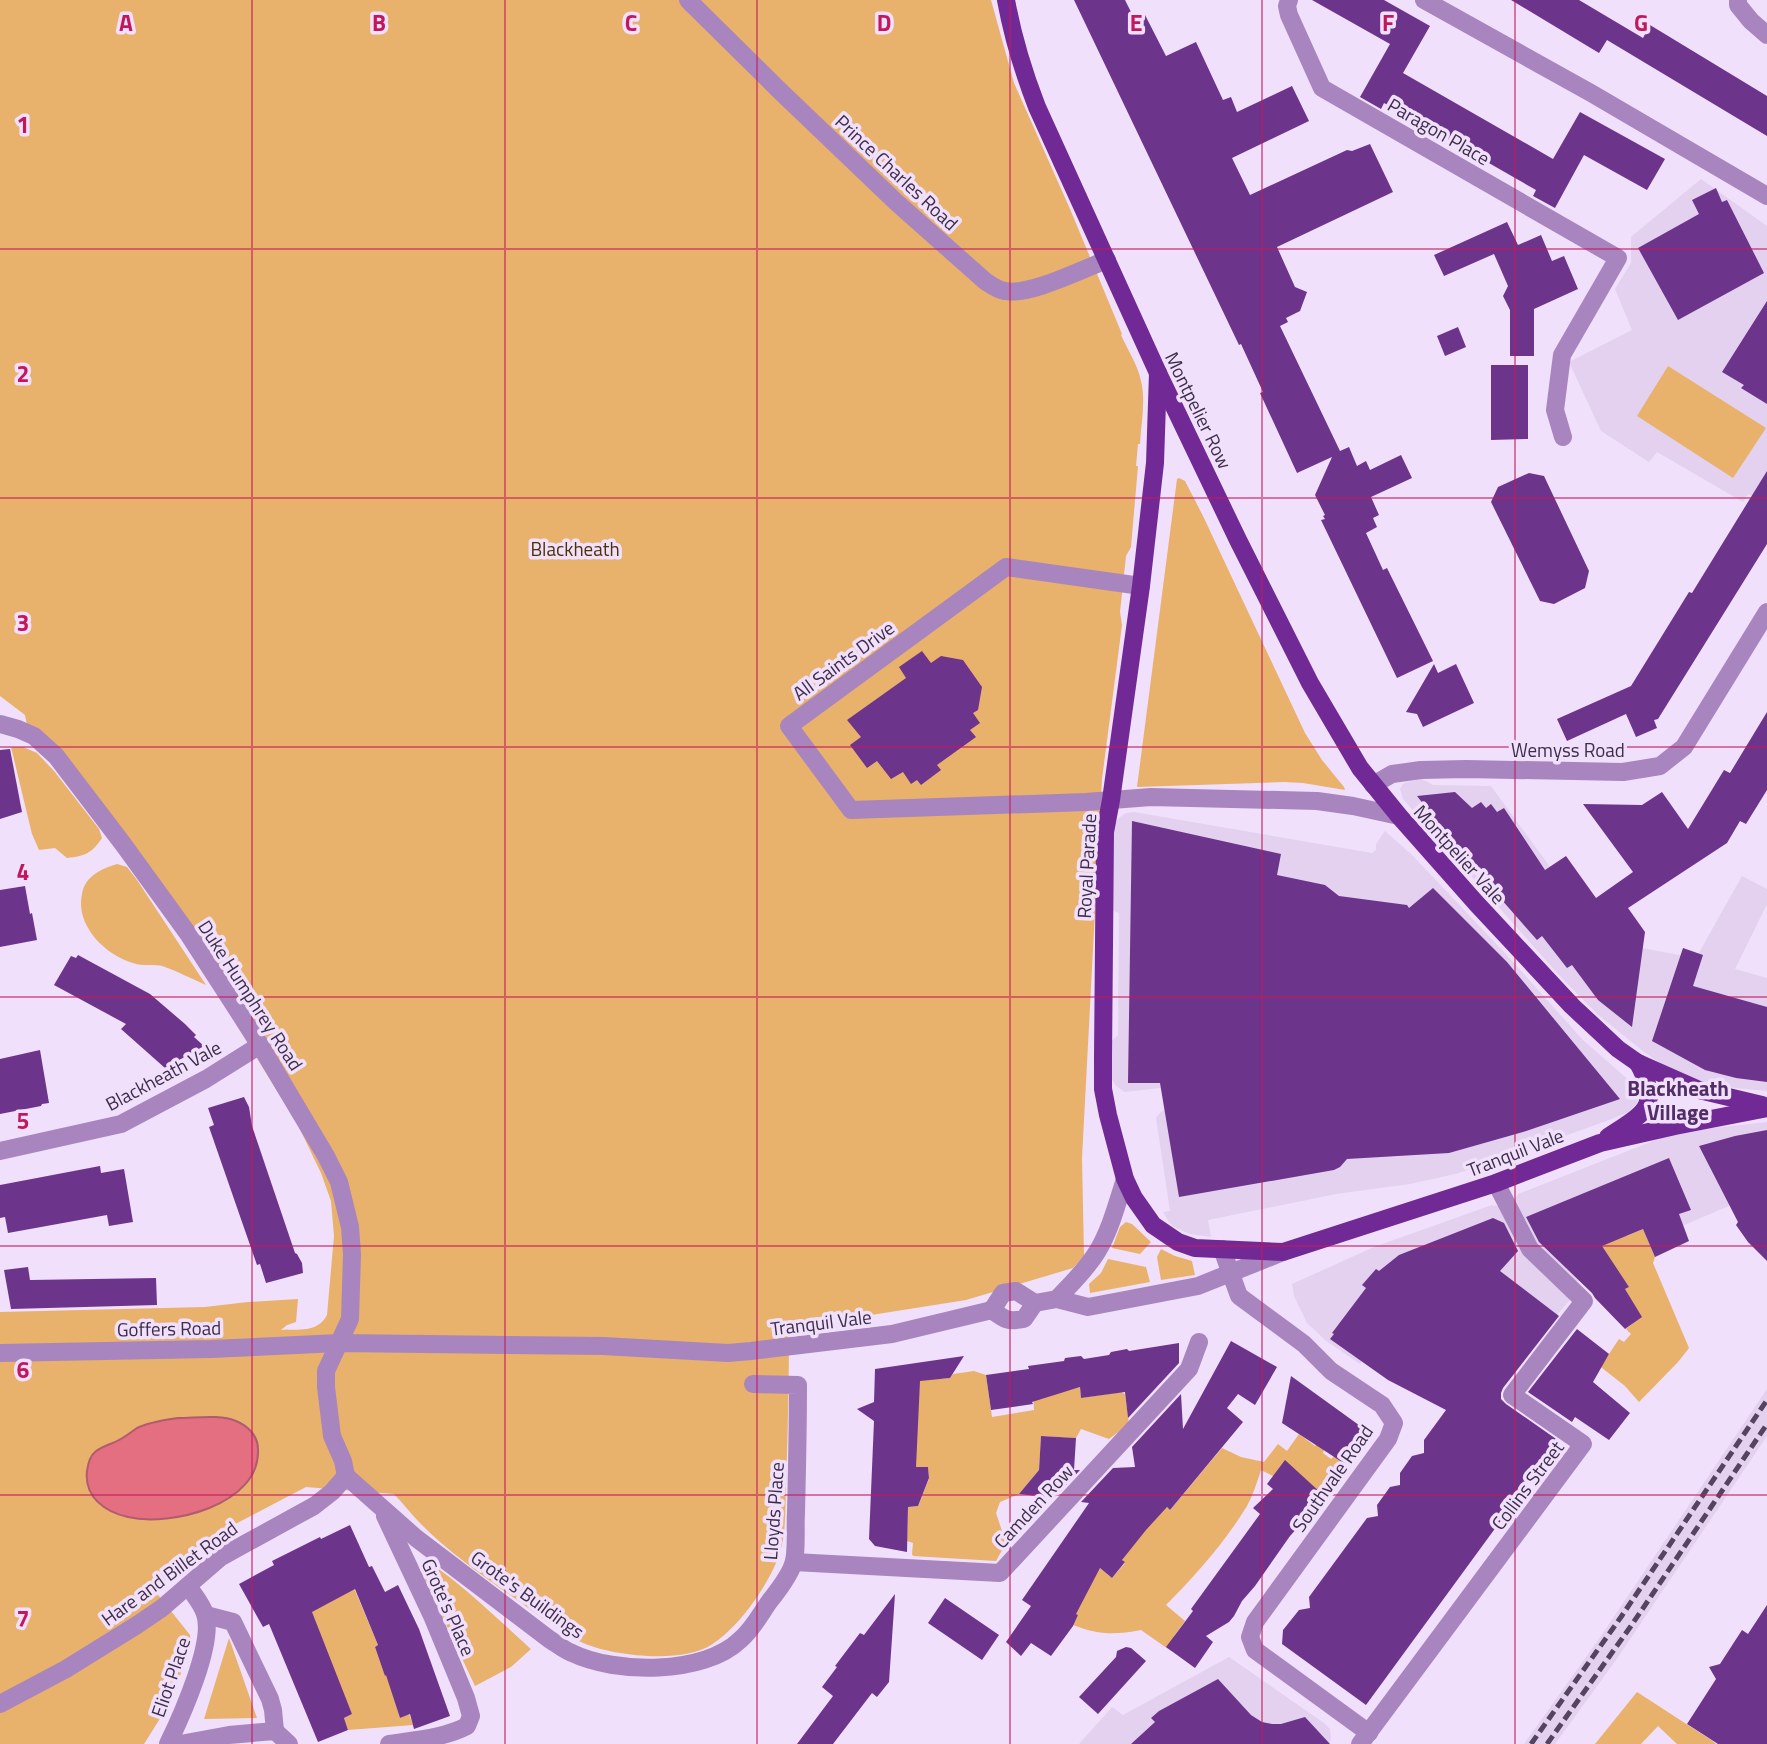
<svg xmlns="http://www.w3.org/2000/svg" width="1767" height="1744" font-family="'Titillium Web',sans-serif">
<rect width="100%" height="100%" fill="#f0e0fc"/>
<g fill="#e3d1ef">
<polygon points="1701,179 1767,226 1767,505 1748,494 1743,502 1657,452 1649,462 1601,431 1569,362 1632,330 1615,289 1631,263 1631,237"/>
<polygon points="1422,779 1433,785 1491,786 1604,941 1696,958 1742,876 1767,889 1767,904 1735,969 1767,978 1767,1091 1723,1087 1697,1081 1669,1069 1644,1052 1597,1014 1557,973 1403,799 1400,789 1403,784 1407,782"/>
<polygon points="1134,812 1372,853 1376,850 1376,844 1385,831 1413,856 1504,952 1583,1040 1632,1083 1638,1094 1637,1103 1629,1112 1609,1120 1490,1163 1455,1174 1410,1184 1336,1194 1208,1220 1211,1237 1190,1234 1174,1227 1169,1222 1163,1212 1170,1211 1156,1118 1161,1112 1164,1110 1198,1109 1198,1089 1160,1088 1125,1092 1116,1086 1111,1078 1110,1042 1118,1035 1119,913 1114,911 1112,909 1113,830 1115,823 1120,817 1126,813"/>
<polygon points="1767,1122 1767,1190 1651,1239 1577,1282 1531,1240 1514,1200 1518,1194 1663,1137 1712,1128"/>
<polygon points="1492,1205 1498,1206 1540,1269 1570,1300 1556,1316 1554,1312 1531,1295 1395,1309 1360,1364 1325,1340 1307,1323 1294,1296 1292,1284 1374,1247"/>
<polygon points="1767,1389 1767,1436 1616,1660 1555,1744 1524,1744 1601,1636"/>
<polygon points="1229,1657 1324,1723 1330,1729 1331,1739 1329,1744 1079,1744 1112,1707 1123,1715"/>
</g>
<g fill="#e8b16c">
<path d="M 0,0 L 991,0 L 1014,83 L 1070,209 L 1122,334 L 1121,335 C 1127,349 1138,365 1141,381 C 1146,401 1141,423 1140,444 L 1138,444 L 1136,466 L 1138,466 L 1131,547 L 1126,556 L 1120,612 L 1122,625 L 1102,779 L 1082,1158 L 1084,1256 L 1073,1268 L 966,1300 L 865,1316 L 789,1325 C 789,1378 788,1431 786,1484 C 785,1510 787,1539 776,1563 C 764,1591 737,1629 711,1645 C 682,1664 611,1656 581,1642 C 556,1629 533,1611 510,1595 C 479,1573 446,1550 419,1522 C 410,1513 403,1503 394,1494 L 306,1487 L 218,1533 L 194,1551 L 155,1591 L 190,1635 L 191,1645 L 171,1701 L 144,1744 L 0,1744 L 0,1312 L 205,1307 L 248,1302 L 298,1299 L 296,1322 L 287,1325 L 281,1330 C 298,1329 318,1333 327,1315 L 334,1236 L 331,1201 L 321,1173 L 298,1125 L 188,946 L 51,759 L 30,740 L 25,715 L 0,696 Z"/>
<polygon points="1668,366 1766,428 1733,478 1637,416"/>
<polygon points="1179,478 1185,481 1203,516 1305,733 1322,760 1344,787 1345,790 1303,783 1284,782 1137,787 1177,479"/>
<path d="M 11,747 L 23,747 L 37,753 L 54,771 L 99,829 L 102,838 C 92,853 85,856 67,858 L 55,848 L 39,850 L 32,834 Z"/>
<path d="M 117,864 L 127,867 L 137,880 L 206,985 C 192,979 179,972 165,967 C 155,963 143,967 133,963 C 105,955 75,925 82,894 C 85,876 101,869 117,864 Z"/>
<polygon points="1618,1216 1627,1236 1643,1229 1655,1257 1653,1263 1689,1348 1678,1362 1639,1402 1625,1386 1597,1364 1603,1363 1619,1339 1624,1342 1631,1334 1626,1329 1641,1317 1625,1289 1629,1287 1588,1235"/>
<polygon points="1126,1222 1132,1224 1151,1242 1140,1254 1112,1248 1120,1227"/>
<polygon points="1161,1249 1175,1256 1192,1261 1195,1275 1161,1280 1157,1257"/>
<polygon points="1108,1259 1146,1267 1150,1282 1090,1293 1089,1284 1101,1273"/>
<polygon points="974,1371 986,1375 992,1417 1034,1410 1033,1395 1066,1391 1080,1387 1081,1398 1121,1392 1125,1394 1129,1424 1109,1439 1081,1429 1076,1438 1041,1436 1039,1470 1019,1494 1000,1502 996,1513 1006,1543 996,1561 913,1556 912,1554 913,1543 907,1541 908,1507 918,1506 929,1479 928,1467 904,1467 919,1380 939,1377 942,1379 950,1378 953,1374"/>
<path d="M 1299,1434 L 1315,1446 L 1317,1444 L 1324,1450 L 1323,1453 L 1331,1459 L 1334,1456 L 1342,1462 L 1320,1492 L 1305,1482 L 1297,1493 L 1273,1476 L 1261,1470 C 1257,1482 1253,1495 1247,1506 C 1225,1542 1196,1575 1166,1605 L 1185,1621 L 1174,1636 L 1179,1640 L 1171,1651 L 1141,1630 C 1114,1635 1099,1635 1073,1625 L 1078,1615 L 1068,1610 L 1100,1568 L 1112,1578 L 1125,1563 L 1122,1560 L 1153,1496 L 1170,1510 L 1222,1448 L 1241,1457 L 1264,1462 L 1278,1444 L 1287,1451 Z"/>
<path d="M 425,1562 C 441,1564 514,1634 531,1649 L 511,1667 L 475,1686 L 421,1571 L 421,1568 Z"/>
<polygon points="354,1588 378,1645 375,1647 385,1675 394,1672 392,1692 400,1718 409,1714 413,1725 348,1730 344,1718 352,1714 298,1594 321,1607"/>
<polygon points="229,1638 257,1718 204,1719"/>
<polygon points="1637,1692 1711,1740 1716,1744 1677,1744 1658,1726 1641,1744 1595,1744"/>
</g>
<path fill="#e36f81" stroke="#b15b70" stroke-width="2" d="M 178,1418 C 196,1418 220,1414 236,1421 C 248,1426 258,1436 258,1449 C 261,1505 170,1527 128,1517 C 105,1512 84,1497 87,1471 C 88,1464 90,1456 95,1452 C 102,1446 112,1444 119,1440 C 125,1437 131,1432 137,1428 C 149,1422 165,1420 178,1418 Z"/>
<g fill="#6d348c">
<polygon points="1074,0 1125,0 1134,18 1144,13 1166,56 1196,42 1223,100 1231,97 1237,112 1292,86 1309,121 1232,158 1250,195 1347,150 1352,151 1370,144 1393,192 1277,247 1295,287 1307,292 1300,311 1286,318 1288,322 1280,326 1340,451 1349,447 1357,466 1366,461 1370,470 1401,455 1412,478 1371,497 1379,515 1373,518 1377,527 1366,533 1383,570 1387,568 1433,661 1397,678 1321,520 1325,519 1323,516 1325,515 1315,495 1332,457 1297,473 1260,393 1263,392 1241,344 1239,345"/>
<polygon points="1312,0 1384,0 1430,26 1403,73 1553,159 1580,112 1665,159 1647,190 1584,155 1555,208 1533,196 1536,190 1384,103 1381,109 1360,97 1390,44"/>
<polygon points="1511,0 1579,0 1643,38 1650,25 1767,96 1767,136 1607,40 1599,53"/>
<polygon points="1716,188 1722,202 1727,200 1764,273 1678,320 1638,248 1699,214 1692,200"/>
<polygon points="1507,222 1518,245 1541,235 1552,261 1564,256 1578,289 1534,309 1534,356 1510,356 1510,310 1503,296 1508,286 1494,254 1444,276 1434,255"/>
<polygon points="1767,301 1767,404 1741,388 1744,385 1722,372"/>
<polygon points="1458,327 1466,347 1445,356 1437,336"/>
<polygon points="1491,365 1528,365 1528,439 1491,440"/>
<polygon points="1767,471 1767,544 1658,719 1654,720 1657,728 1636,737 1626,714 1567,741 1557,719 1631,686 1689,592 1692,593"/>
<polygon points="1529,473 1544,476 1589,571 1585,588 1554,604 1540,601 1491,502 1498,487"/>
<polygon points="922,651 931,663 941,656 963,660 982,687 978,710 973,713 980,723 970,730 976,737 937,765 941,770 921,785 917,780 911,784 903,772 891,779 877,761 867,768 850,745 861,737 847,720 906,678 899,667"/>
<polygon points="1434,664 1438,673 1456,664 1474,703 1423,727 1417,714 1406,712"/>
<polygon points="1767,712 1767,790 1746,824 1740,821 1727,843 1628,908 1645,932 1632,1027 1598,1000 1572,965 1567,968 1542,936 1537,940 1472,866 1417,796 1455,792 1472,808 1481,802 1486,808 1491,804 1497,812 1504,808 1545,870 1566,856 1596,898 1633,872 1583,804 1642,805 1662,792 1688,829 1724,770 1730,773"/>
<polygon points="10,749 22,812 0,819 0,750"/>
<polygon points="1132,821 1281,854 1277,875 1325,885 1339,896 1407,905 1409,908 1433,888 1507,962 1620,1099 1523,1132 1449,1153 1347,1159 1340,1167 1334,1170 1179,1197 1160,1083 1128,1083"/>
<polygon points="25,886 30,914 32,913 37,940 0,947 0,890"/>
<polygon points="1683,948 1703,955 1693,986 1767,1007 1767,1082 1736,1078 1705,1070 1652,1041"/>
<polygon points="78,955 150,994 185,1024 196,1035 194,1037 204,1046 165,1068 121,1029 126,1024 54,985 71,956 76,958"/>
<polygon points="40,1050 49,1103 42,1104 41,1106 0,1114 0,1059"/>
<polygon points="244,1097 249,1107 252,1126 295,1253 297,1254 302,1263 303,1273 266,1283 260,1264 257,1265 209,1127 214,1125 208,1108"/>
<polygon points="1767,1130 1767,1261 1748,1242 1736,1225 1738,1222 1699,1146 1735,1136"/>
<polygon points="1669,1158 1691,1210 1679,1214 1689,1241 1655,1257 1643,1229 1602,1246 1629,1287 1625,1289 1642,1317 1625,1329 1595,1298 1592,1293 1539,1242 1526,1217"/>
<polygon points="100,1166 101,1173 124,1169 133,1222 109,1226 107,1215 8,1233 5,1217 0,1218 0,1185"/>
<polygon points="1493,1218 1504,1223 1518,1251 1500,1271 1559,1316 1503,1388 1501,1393 1501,1399 1506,1404 1559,1441 1366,1705 1282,1644 1283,1630 1299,1610 1310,1608 1309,1597 1367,1518 1378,1516 1377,1505 1390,1487 1400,1485 1400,1473 1412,1456 1424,1453 1424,1440 1446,1410 1388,1380 1330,1339 1334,1334 1332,1333 1366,1288 1362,1285 1376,1269 1379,1271 1399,1255"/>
<polygon points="28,1267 30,1280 156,1278 157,1305 11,1309 4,1270"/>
<polygon points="1577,1329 1609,1354 1593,1382 1630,1413 1609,1440 1575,1417 1572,1422 1528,1392"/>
<polygon points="1231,1341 1277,1367 1255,1405 1238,1394 1227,1408 1243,1422 1170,1510 1167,1507 1146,1530 1122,1560 1125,1562 1112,1578 1100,1568 1076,1614 1078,1615 1073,1626 1051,1656 1031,1643 1021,1656 1006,1642 1031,1606 1022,1600 1089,1503 1081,1502 1113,1468 1135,1467 1132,1447 1181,1394 1183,1429"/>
<polygon points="1179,1343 1179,1363 1128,1418 1125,1392 1081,1398 1080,1387 1032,1402 1033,1404 991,1410 986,1375 1029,1369 1028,1366 1064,1361 1065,1358 1081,1356 1084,1359 1109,1355 1111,1352 1127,1349 1129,1351"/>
<polygon points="964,1356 950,1378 920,1381 916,1467 928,1467 929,1478 918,1506 908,1507 907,1552 875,1546 869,1539 874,1421 857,1409 874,1402 875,1369"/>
<polygon points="1291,1376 1363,1428 1363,1438 1345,1464 1282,1423"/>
<polygon points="1041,1436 1076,1438 1074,1470 1080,1470 1054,1498 1019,1494 1039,1470"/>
<polygon points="1285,1460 1321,1493 1300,1525 1290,1536 1255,1586 1242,1601 1234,1616 1229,1622 1206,1636 1213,1642 1195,1668 1166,1647 1193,1611 1191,1609 1260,1514 1253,1508 1273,1489 1267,1484"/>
<polygon points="350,1525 369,1567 372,1566 385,1592 398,1585 419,1629 450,1716 414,1729 410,1714 400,1718 386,1675 385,1676 375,1647 378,1645 355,1589 312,1612 352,1714 344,1718 348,1730 318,1742 269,1624 263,1627 239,1584 274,1565 272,1561 320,1537 321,1539"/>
<polygon points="895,1594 889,1682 877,1697 872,1693 833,1744 797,1744 833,1696 822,1687 837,1667 835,1666 860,1633 864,1635"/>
<polygon points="945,1598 999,1635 982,1660 928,1623"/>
<polygon points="1767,1605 1767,1744 1718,1744 1687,1724 1716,1679 1709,1667 1720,1664 1742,1630 1748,1634"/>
<polygon points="1126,1647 1131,1648 1146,1661 1098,1714 1079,1697 1116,1657 1117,1651"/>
<polygon points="1218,1679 1251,1715 1262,1722 1272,1724 1281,1724 1305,1717 1330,1744 1131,1744 1155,1722 1151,1718 1159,1711"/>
</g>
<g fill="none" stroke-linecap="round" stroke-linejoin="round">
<g stroke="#a885bf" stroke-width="18">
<path d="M 688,0 L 779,90 L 896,202 L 985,281 C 991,285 998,290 1005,291 C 1030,296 1082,269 1107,260"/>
<polyline points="1289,0 1287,6 1289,15 1322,88 1618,258 1562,355 1555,410 1563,437"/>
<polyline points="1424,0 1591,93 1767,196"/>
<polyline points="1738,0 1738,5 1751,21 1767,35"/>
<polyline points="1141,586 1006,567 789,726 851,810 1086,802 1151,797 1317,801 1353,806 1399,816"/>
<polyline points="0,724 18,729 34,736 56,756 123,844 189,935 260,1045 326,1156 339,1182 350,1227 352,1254 350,1319 326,1371 326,1387 332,1436 343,1461 346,1476"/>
<polyline points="1373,785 1392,774 1421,770 1466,769 1623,772 1660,766 1684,747 1767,612"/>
<polyline points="0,1151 121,1124 206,1079 260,1045"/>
<polyline points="1222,1249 1239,1296 1304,1344 1331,1371 1382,1405 1394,1423 1388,1439 1255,1622 1250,1637 1255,1650 1369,1733"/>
<path d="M 1057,1299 C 1071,1284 1086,1270 1097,1252 C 1110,1231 1117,1204 1125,1179"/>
<path d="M 992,1310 C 1005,1320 1008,1322 1024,1319 L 1035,1303 L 1057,1299 L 1088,1307 L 1177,1290 L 1198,1286 L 1283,1252"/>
<polyline points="992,1310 1003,1293 1016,1291 1035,1303"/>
<polyline points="0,1353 211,1349 339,1343 603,1346 728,1353 751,1351 892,1334 992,1310"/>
<path d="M 346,1476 L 416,1538 L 549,1639 C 557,1644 564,1650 572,1653 C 615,1674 704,1675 740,1640 C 752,1630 760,1615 769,1602 C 777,1592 791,1574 794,1561 C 797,1549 795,1526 796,1513 C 797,1471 798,1428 798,1385 L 753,1384"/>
<path d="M 385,1516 L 433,1618 L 466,1698 L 471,1716 L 467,1726 C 444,1738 415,1740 389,1744"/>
<polyline points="794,1562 1000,1573 1189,1369 1199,1342"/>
<polyline points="206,1615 233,1622 270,1699 273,1710 275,1731"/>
<polyline points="0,1704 66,1669 137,1625 162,1608 221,1557 314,1506 332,1492 346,1476"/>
<path d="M 168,1744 C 181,1717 215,1642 205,1614 C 202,1604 194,1595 188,1586"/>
<polyline points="180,1744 229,1735 275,1731 289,1744"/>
<polyline points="1360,1744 1583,1444 1512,1395 1584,1301 1530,1249 1496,1183"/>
</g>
<g stroke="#712996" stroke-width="18">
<path d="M 1006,0 C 1013,38 1023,71 1037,107 L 1158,373 L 1238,540 L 1310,683 L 1360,768 L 1399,816 L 1476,903 L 1572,1006 L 1618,1049 L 1638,1063 L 1699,1090 L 1762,1105"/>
<polyline points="1158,373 1155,463 1141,586 1111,800 1105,832 1103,1057 1103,1089 1108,1115 1125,1179 1134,1198 1153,1225 1178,1242 1195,1248 1283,1252 1496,1183 1600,1143 1675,1126 1767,1108"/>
<path d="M 1608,1137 C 1644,1113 1662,1107 1638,1063"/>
</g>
<g stroke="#54445f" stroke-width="5" stroke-dasharray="10 5" stroke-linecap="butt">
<polyline points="1531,1744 1621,1617 1767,1400"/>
<polyline points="1547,1744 1631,1626 1767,1424"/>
</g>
</g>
<path fill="none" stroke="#c2185b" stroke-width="2" stroke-opacity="0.55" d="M 252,0 L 252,1744M 505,0 L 505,1744M 757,0 L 757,1744M 1010,0 L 1010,1744M 1262,0 L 1262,1744M 1515,0 L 1515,1744M 0,249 L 1767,249M 0,498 L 1767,498M 0,747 L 1767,747M 0,997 L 1767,997M 0,1246 L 1767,1246M 0,1495 L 1767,1495"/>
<g text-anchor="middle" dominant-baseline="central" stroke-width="7" stroke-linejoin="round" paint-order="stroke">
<g font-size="19" fill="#3d2d48" stroke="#f0e0fc">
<text transform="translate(1439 131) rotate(30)">Paragon Place</text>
<text transform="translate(897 172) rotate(43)">Prince Charles Road</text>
<text transform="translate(1199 410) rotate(64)">Montpelier Row</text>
<text transform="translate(843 660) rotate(-36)">All Saints Drive</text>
<text x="1568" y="749">Wemyss Road</text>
<text transform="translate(1460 854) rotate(48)">Montpelier Vale</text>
<text transform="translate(1086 866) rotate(-87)">Royal Parade</text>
<text transform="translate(251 995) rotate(57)">Duke Humphrey Road</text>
<text transform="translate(163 1075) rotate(-28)">Blackheath Vale</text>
<text transform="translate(1515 1152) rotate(-21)">Tranquil Vale</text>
<text transform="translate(821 1322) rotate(-7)">Tranquil Vale</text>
<text transform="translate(169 1328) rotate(-1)">Goffers Road</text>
<text transform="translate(1332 1478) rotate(-55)">Southvale Road</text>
<text transform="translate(1527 1485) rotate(-53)">Collins Street</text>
<text transform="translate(1033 1506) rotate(-47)">Camden Row</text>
<text transform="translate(773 1511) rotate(-86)">Lloyds Place</text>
<text transform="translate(169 1573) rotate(-36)">Hare and Billet Road</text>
<text transform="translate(528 1594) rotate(36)">Grote's Buildings</text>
<text transform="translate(449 1607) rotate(66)">Grote's Place</text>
<text transform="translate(170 1677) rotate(-71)">Eliot Place</text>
</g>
<g font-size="19" fill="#4d3003" stroke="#f0e0fc">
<text x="575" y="548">Blackheath</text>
</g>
<g font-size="21" font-weight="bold" fill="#522d67" stroke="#f0e0fc">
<text x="1678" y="1088">Blackheath<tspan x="1678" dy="24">Village</tspan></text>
</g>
</g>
<g font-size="23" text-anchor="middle" font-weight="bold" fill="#c2185b" stroke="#f0e0fc" stroke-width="7" stroke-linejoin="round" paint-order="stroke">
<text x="126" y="31">A</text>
<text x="379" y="31">B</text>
<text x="631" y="31">C</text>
<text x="884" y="31">D</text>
<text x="1136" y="31">E</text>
<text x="1388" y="31">F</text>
<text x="1641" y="31">G</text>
<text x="23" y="133">1</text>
<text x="23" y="382">2</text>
<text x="23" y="631">3</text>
<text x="23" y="880">4</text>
<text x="23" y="1129">5</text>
<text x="23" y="1378">6</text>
<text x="23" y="1627">7</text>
</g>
</svg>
